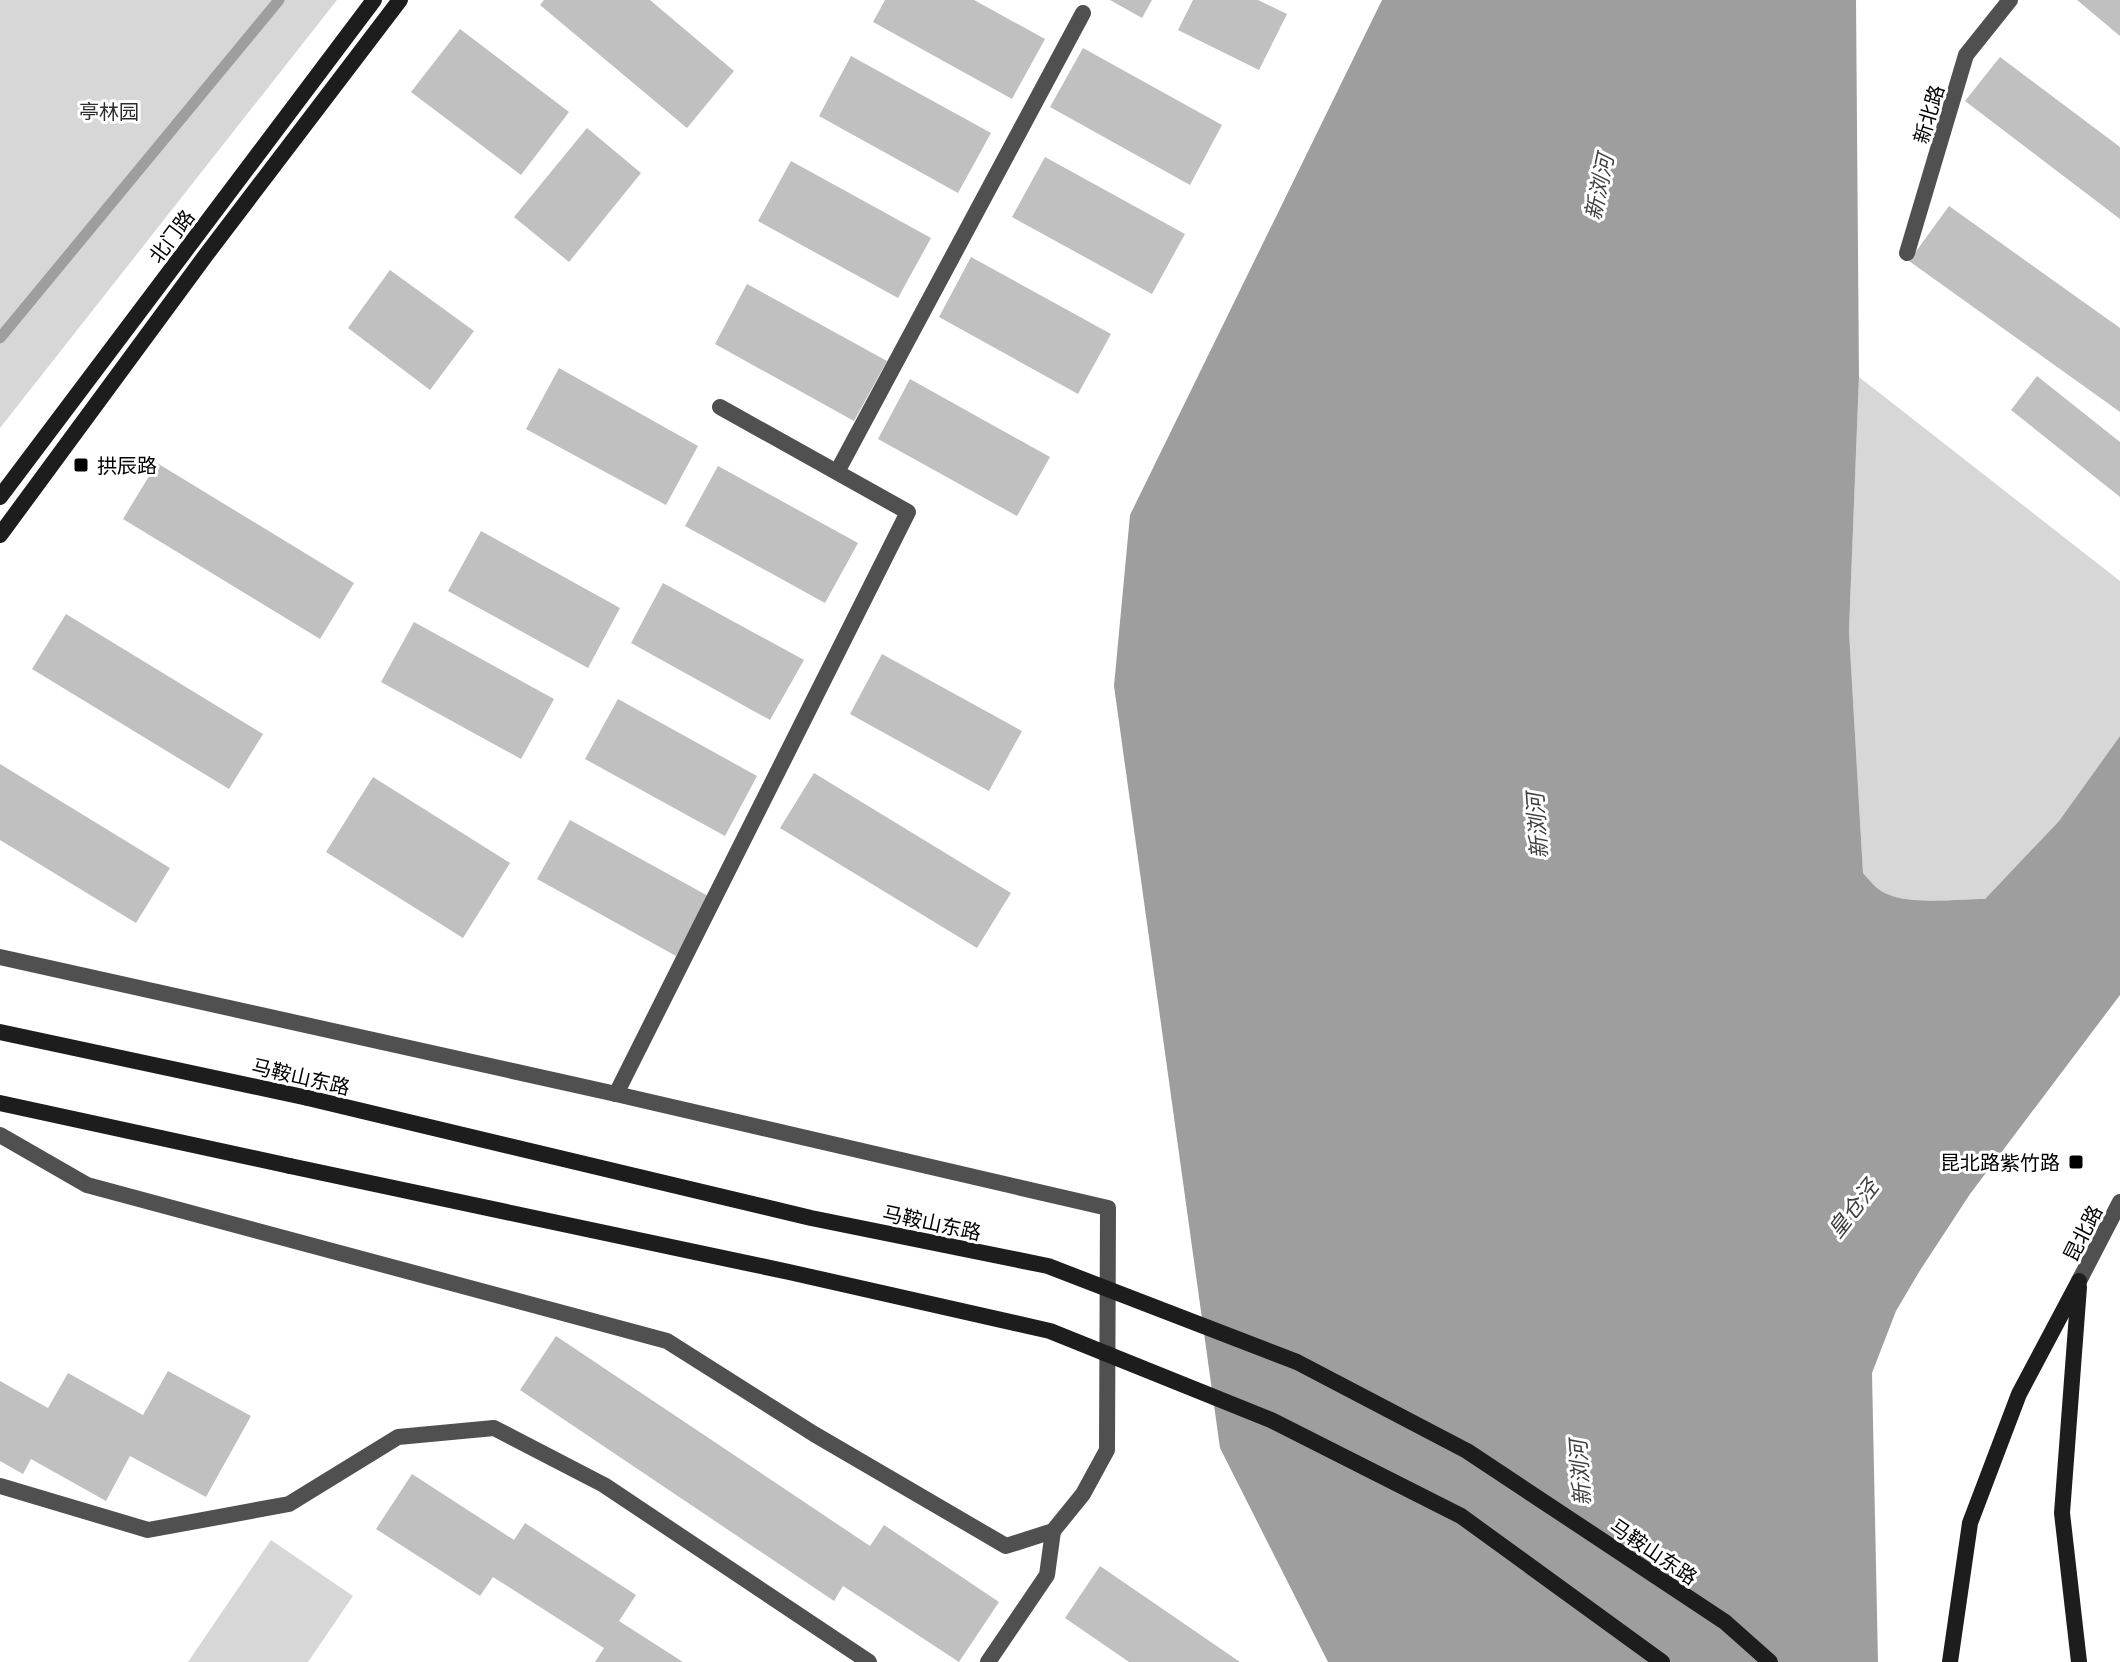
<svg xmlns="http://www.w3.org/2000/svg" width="2120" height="1662" font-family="Barlow,'Noto Sans SC',sans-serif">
<rect width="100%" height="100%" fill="#fff"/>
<g fill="#d7d7d7">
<polygon points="0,0 337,0 0,428"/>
<path d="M 1859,377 L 2120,581 L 2120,736 L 2059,821 L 1985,899 C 1958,899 1911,905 1887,894 C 1877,890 1870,881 1863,873 L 1849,631 Z"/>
<polygon points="271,1540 353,1596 308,1662 188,1662"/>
</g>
<path fill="#9e9e9e" d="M 1382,0 L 1856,0 L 1859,377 L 1849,631 L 1863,873 C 1870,881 1877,890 1887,894 C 1911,905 1958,899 1985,899 L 2059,821 L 2120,736 L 2120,995 L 1970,1194 L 1919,1272 L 1896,1311 L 1872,1373 L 1878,1662 L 1328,1662 L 1220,1448 L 1114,686 L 1130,515 Z"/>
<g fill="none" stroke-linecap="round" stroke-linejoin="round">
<polyline stroke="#9e9e9e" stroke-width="11" points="0,338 279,0"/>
</g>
<g fill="#c0c0c0">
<polygon points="544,0 650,0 734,71 687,128 540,5"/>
<polygon points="885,0 974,0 1045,39 1012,99 873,22"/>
<polygon points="1110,0 1152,0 1142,18"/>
<polygon points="1193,0 1258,0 1287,14 1259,70 1178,30"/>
<polygon points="2077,0 2120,0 2120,36"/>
<polygon points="460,29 569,112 521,175 411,92"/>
<polygon points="1083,48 1222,125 1190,185 1050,107"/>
<polygon points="851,56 991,133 958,193 819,116"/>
<polygon points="2000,57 2120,147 2120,219 1965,101"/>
<polygon points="587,128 641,173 569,262 514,217"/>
<polygon points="1045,157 1185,234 1152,294 1012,217"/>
<polygon points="791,161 931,238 898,298 758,221"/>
<polygon points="1949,206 2120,328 2120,412 1909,261"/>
<polygon points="971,257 1111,334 1078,394 939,317"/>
<polygon points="390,270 474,331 430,390 348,328"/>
<polygon points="747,284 887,361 854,421 715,344"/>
<polygon points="559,368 698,446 666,505 526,429"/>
<polygon points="2037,376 2120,442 2120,497 2011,410"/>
<polygon points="910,379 1050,457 1017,516 878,439"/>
<polygon points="157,463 354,583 320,639 123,519"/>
<polygon points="718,466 858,543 825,603 685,526"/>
<polygon points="481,531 620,608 588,668 448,591"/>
<polygon points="663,583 804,660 770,720 631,643"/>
<polygon points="66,614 263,734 229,789 32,669"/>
<polygon points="414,622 554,699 521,759 381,682"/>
<polygon points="882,654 1022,731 989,791 850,714"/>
<polygon points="618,699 757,776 725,836 585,759"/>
<polygon points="0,764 170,868 136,923 0,840"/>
<polygon points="814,773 1011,893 977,948 780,828"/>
<polygon points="373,777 510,863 463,938 326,852"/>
<polygon points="570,820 710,897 676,956 537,879"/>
<polygon points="556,1336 870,1546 884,1525 999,1602 959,1662 843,1586 834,1601 520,1390"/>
<polygon points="168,1371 251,1416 206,1497 130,1456 106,1501 31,1459 23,1474 0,1461 0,1381 48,1408 68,1373 143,1415"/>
<polygon points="412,1474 514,1540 525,1523 636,1595 619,1621 683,1662 595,1662 604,1648 493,1577 480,1596 376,1529"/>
<polygon points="1100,1566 1240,1662 1129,1662 1065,1618"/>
</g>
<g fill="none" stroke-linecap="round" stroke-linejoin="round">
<g stroke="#505050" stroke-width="16">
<polyline points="1907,253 1966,55 2010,0"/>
<polyline points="837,472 1083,13"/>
<polyline points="0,957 616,1094 1108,1208 1107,1450 1083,1494 1053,1531 1006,1546 814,1434 667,1341 87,1185 0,1135"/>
<polyline points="616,1094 908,512 720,407"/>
<polyline points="0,1486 148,1530 289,1504 398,1437 494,1428 604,1485 869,1662"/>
<polyline points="988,1662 1047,1575 1053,1531"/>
</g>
<polyline stroke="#505050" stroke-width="16" points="2079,1281 2120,1202"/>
<g stroke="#1d1d1d" stroke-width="16">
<polyline points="0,497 374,0"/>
<polyline points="0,535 206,255 400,0"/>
<polyline points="0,1032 308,1098"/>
<polyline points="0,1103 290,1166"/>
<polyline points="2079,1287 2062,1513 2079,1662"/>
<polyline points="1950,1662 1970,1523 2019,1394 2079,1281"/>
</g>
<g stroke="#1d1d1d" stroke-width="16">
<polyline points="308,1098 811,1218 1048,1266 1297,1362 1467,1451 1725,1622 1770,1662"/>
<polyline points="290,1166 789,1272 1050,1331 1271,1420 1461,1516 1662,1662"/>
</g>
</g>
<g fill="#000" stroke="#fff" stroke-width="3">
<rect x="73" y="457" width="16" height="16" rx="4"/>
<rect x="2068" y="1154" width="16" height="16" rx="4"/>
</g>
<g text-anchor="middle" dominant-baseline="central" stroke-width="6" stroke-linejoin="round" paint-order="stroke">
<g font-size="20" fill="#2e2e2e" stroke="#fff">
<text x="109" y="111">亭林园</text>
</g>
<g font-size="20" fill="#000" stroke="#fff">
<text transform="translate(1928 114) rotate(-73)">新北路</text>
<text transform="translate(171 236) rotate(-53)">北门路</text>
<text transform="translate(301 1076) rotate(13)">马鞍山东路</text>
<text transform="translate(932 1222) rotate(12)">马鞍山东路</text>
<text transform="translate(2082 1233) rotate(-63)">昆北路</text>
<text transform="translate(1654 1551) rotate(34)">马鞍山东路</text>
</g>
<g font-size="20" fill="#000" stroke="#fff" text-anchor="start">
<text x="97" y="465">拱辰路</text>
<text x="2060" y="1162" text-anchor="end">昆北路紫竹路</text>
</g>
<g font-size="22" font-style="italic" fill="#3f3f3f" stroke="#fff">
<text transform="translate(1598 187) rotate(-78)">新浏河</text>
<text transform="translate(1536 826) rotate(-94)">新浏河</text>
<text transform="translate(1852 1208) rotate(-52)">皇仓泾</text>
<text transform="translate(1579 1473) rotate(-94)">新浏河</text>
</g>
</g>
</svg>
